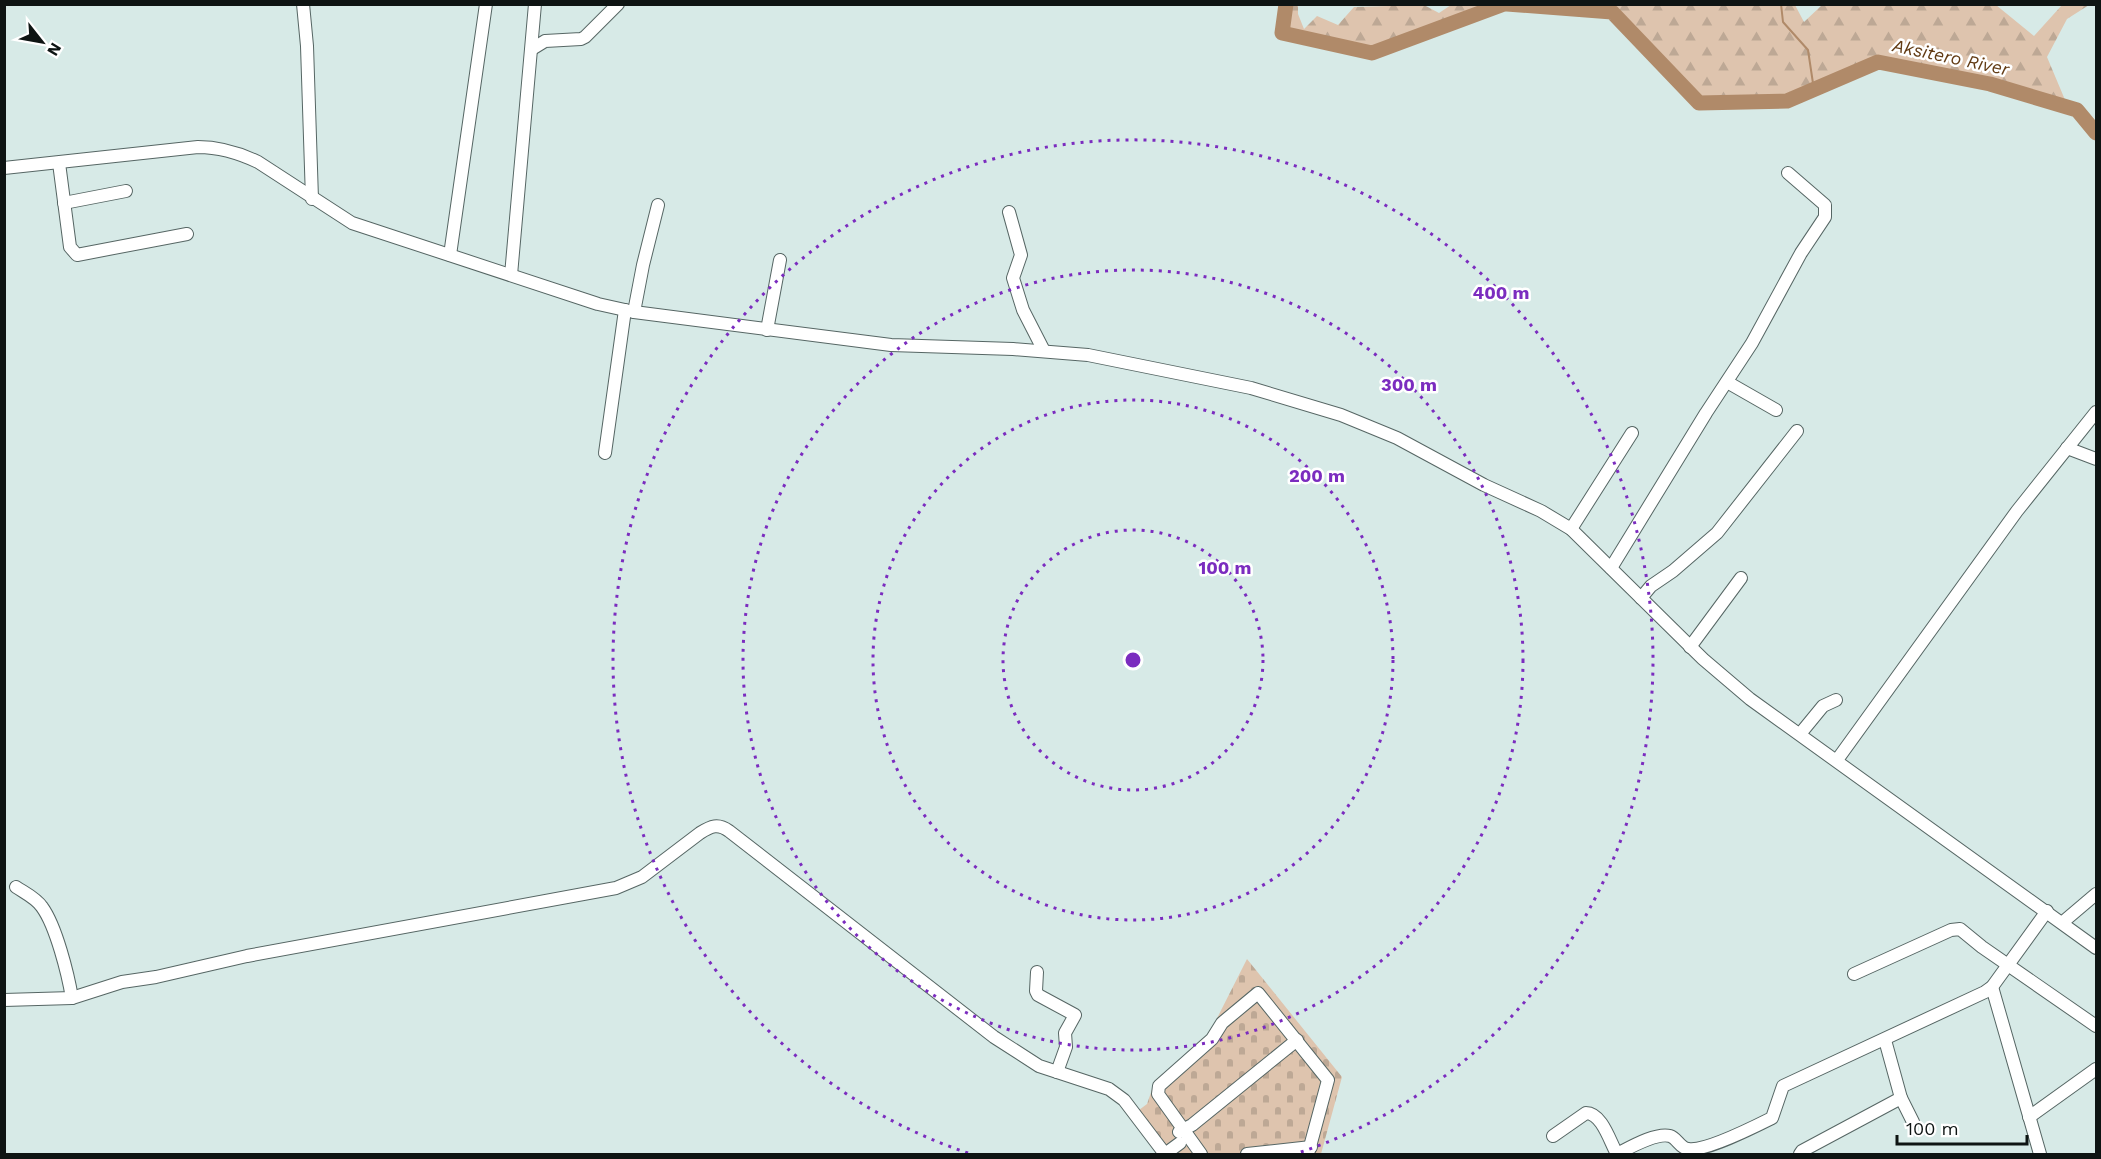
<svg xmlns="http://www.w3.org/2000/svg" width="2101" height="1159" font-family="'Work Sans',sans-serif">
<defs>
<pattern id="forest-firs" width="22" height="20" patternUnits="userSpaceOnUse" patternTransform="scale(1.5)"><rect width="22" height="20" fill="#dec4ae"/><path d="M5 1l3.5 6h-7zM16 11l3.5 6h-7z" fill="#bda895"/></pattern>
<pattern id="cemetery-stones" width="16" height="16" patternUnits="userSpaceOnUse" patternTransform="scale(1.5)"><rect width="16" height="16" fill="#dec4ae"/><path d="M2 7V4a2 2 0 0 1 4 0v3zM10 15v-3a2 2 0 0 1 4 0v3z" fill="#bda895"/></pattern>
</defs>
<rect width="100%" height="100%" fill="#d7eae7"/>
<g fill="url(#forest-firs)">
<polygon points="1286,5 1298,5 1298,14 1304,29 1317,16 1338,25 1354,7 1424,5 1439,13 1451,5 1504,5 1372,53 1282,33"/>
<polygon points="1507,5 1795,5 1804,22 1822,5 1996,5 2034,36 2062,5 2089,5 2067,19 2047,57 2068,107 1878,62 1787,101 1699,103 1612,12"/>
</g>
<polygon fill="url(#cemetery-stones)" points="1247,959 1342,1077 1321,1154 1158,1154 1141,1131 1150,1124 1139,1110 1147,1104 1155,1081 1207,1038"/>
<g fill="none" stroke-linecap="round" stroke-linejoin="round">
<polyline stroke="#b08a69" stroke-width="2" points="1781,4 1783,22 1808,50 1814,90"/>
<g stroke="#b08a69" stroke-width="15">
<polyline points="1286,4 1282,33 1372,53 1504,4"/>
<polyline points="1507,4 1612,12 1699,103 1787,101 1878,62 1990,84 2077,110 2096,133"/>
</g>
<defs>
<g id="minor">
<polyline points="303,4 307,46 312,199"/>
<polyline points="532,49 545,41 581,39 585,37 618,4"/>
<polyline points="59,163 70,247 77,255 187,234"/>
<path d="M 4,168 L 198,147 C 219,147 239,153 258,162 L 352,223 L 598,304 L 634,312 L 891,345 L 1013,349 L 1088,355 L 1251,388 L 1341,415 L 1397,438 L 1484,485 L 1541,511 L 1571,529 L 1703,659 L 1750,699 L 2096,948"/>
<polyline points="64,203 126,191"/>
<polyline points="1009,212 1021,255 1013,278 1023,310 1044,351"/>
<polyline points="450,255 486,4"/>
<polyline points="511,275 535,4"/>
<polyline points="634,312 643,265 658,205"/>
<polyline points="767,330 780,260"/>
<polyline points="1727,382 1776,410"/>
<polyline points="2067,448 2096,459"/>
<polyline points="605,453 625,310"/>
<polyline points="1571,529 1632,433"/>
<polyline points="1611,568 1706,413 1752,343 1801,253 1825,217 1825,205 1788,173"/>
<polyline points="1641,598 1651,586 1673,571 1717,533 1797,431"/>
<polyline points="1690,647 1741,578"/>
<polyline points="1800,734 1823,706 1836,700"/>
<polyline points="1837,760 2017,511 2096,412"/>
<path d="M 16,887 C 25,893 36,898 42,907 C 56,926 68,974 72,998"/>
<polyline points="2063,922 2096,894"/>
<polyline points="1037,972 1036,991 1038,995 1075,1015 1065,1033 1066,1047 1057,1072"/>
<polyline points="1854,974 1951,930 1960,929 1982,947 2096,1026"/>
<polyline points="1992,987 2040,1154"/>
<path d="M 4,1000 L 72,998 L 122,982 L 156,977 L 247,956 L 616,888 L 642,877 L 700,833 C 711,826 718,823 729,831 L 994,1037 L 1039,1066 L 1109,1089 L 1124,1100 L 1165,1154"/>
<polyline points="1885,1040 1901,1098"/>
<polyline points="2029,1117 2096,1069"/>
<polyline points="1179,1132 1192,1125 1297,1040"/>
<path d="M 1553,1136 L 1586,1113 C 1602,1113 1610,1142 1617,1154"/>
<polyline points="1165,1154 1180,1143"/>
<polyline points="1201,1154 1158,1094 1159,1086 1212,1039 1222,1023 1258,993 1328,1080 1308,1154"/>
<polyline points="1247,1154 1311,1147"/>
<path d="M 1617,1154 C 1629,1148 1656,1132 1670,1136 C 1677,1138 1680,1148 1688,1149 C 1705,1152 1756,1126 1772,1118 L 1783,1086 L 1985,992 L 1992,987 L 2047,911"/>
<polyline points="1800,1154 1802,1151 1901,1098 1913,1122"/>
</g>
</defs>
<use href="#minor" stroke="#566664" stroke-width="14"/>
<use href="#minor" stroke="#fff" stroke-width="12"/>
</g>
<g fill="none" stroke="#7b2cbf" stroke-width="3" stroke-dasharray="3 6">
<circle cx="1133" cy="660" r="130"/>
<circle cx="1133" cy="660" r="260"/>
<circle cx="1133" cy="660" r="390"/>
<path d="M968 1153A520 520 0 1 1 1298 1153"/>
</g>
<g text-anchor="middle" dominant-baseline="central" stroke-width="5" stroke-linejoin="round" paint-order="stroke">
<g font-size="18" font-style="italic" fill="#633c15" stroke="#fff">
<text transform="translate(1951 57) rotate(12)">Aksitero River</text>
</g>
</g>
<circle cx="1133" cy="660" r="9" fill="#7b2cbf" stroke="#fff" stroke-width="3"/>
<g font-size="18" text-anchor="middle" font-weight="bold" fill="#7b2cbf" stroke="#fff" stroke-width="5" stroke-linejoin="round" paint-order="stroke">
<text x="1501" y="299">400 m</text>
<text x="1409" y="391">300 m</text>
<text x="1317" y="482">200 m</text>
<text x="1225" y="574">100 m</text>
</g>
<rect width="2101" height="1159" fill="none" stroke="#0e1413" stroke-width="12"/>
<g transform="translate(42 42) rotate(121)" stroke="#ffffff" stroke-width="4.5" paint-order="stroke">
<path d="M0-4.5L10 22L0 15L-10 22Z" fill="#0e1413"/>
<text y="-9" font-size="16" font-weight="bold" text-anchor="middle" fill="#0e1413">N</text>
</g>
<path d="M1897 1135v9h130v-9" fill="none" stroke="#0e1413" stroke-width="3"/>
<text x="1906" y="1135" font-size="18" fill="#0e1413" stroke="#ffffff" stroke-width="4.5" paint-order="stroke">100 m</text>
</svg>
